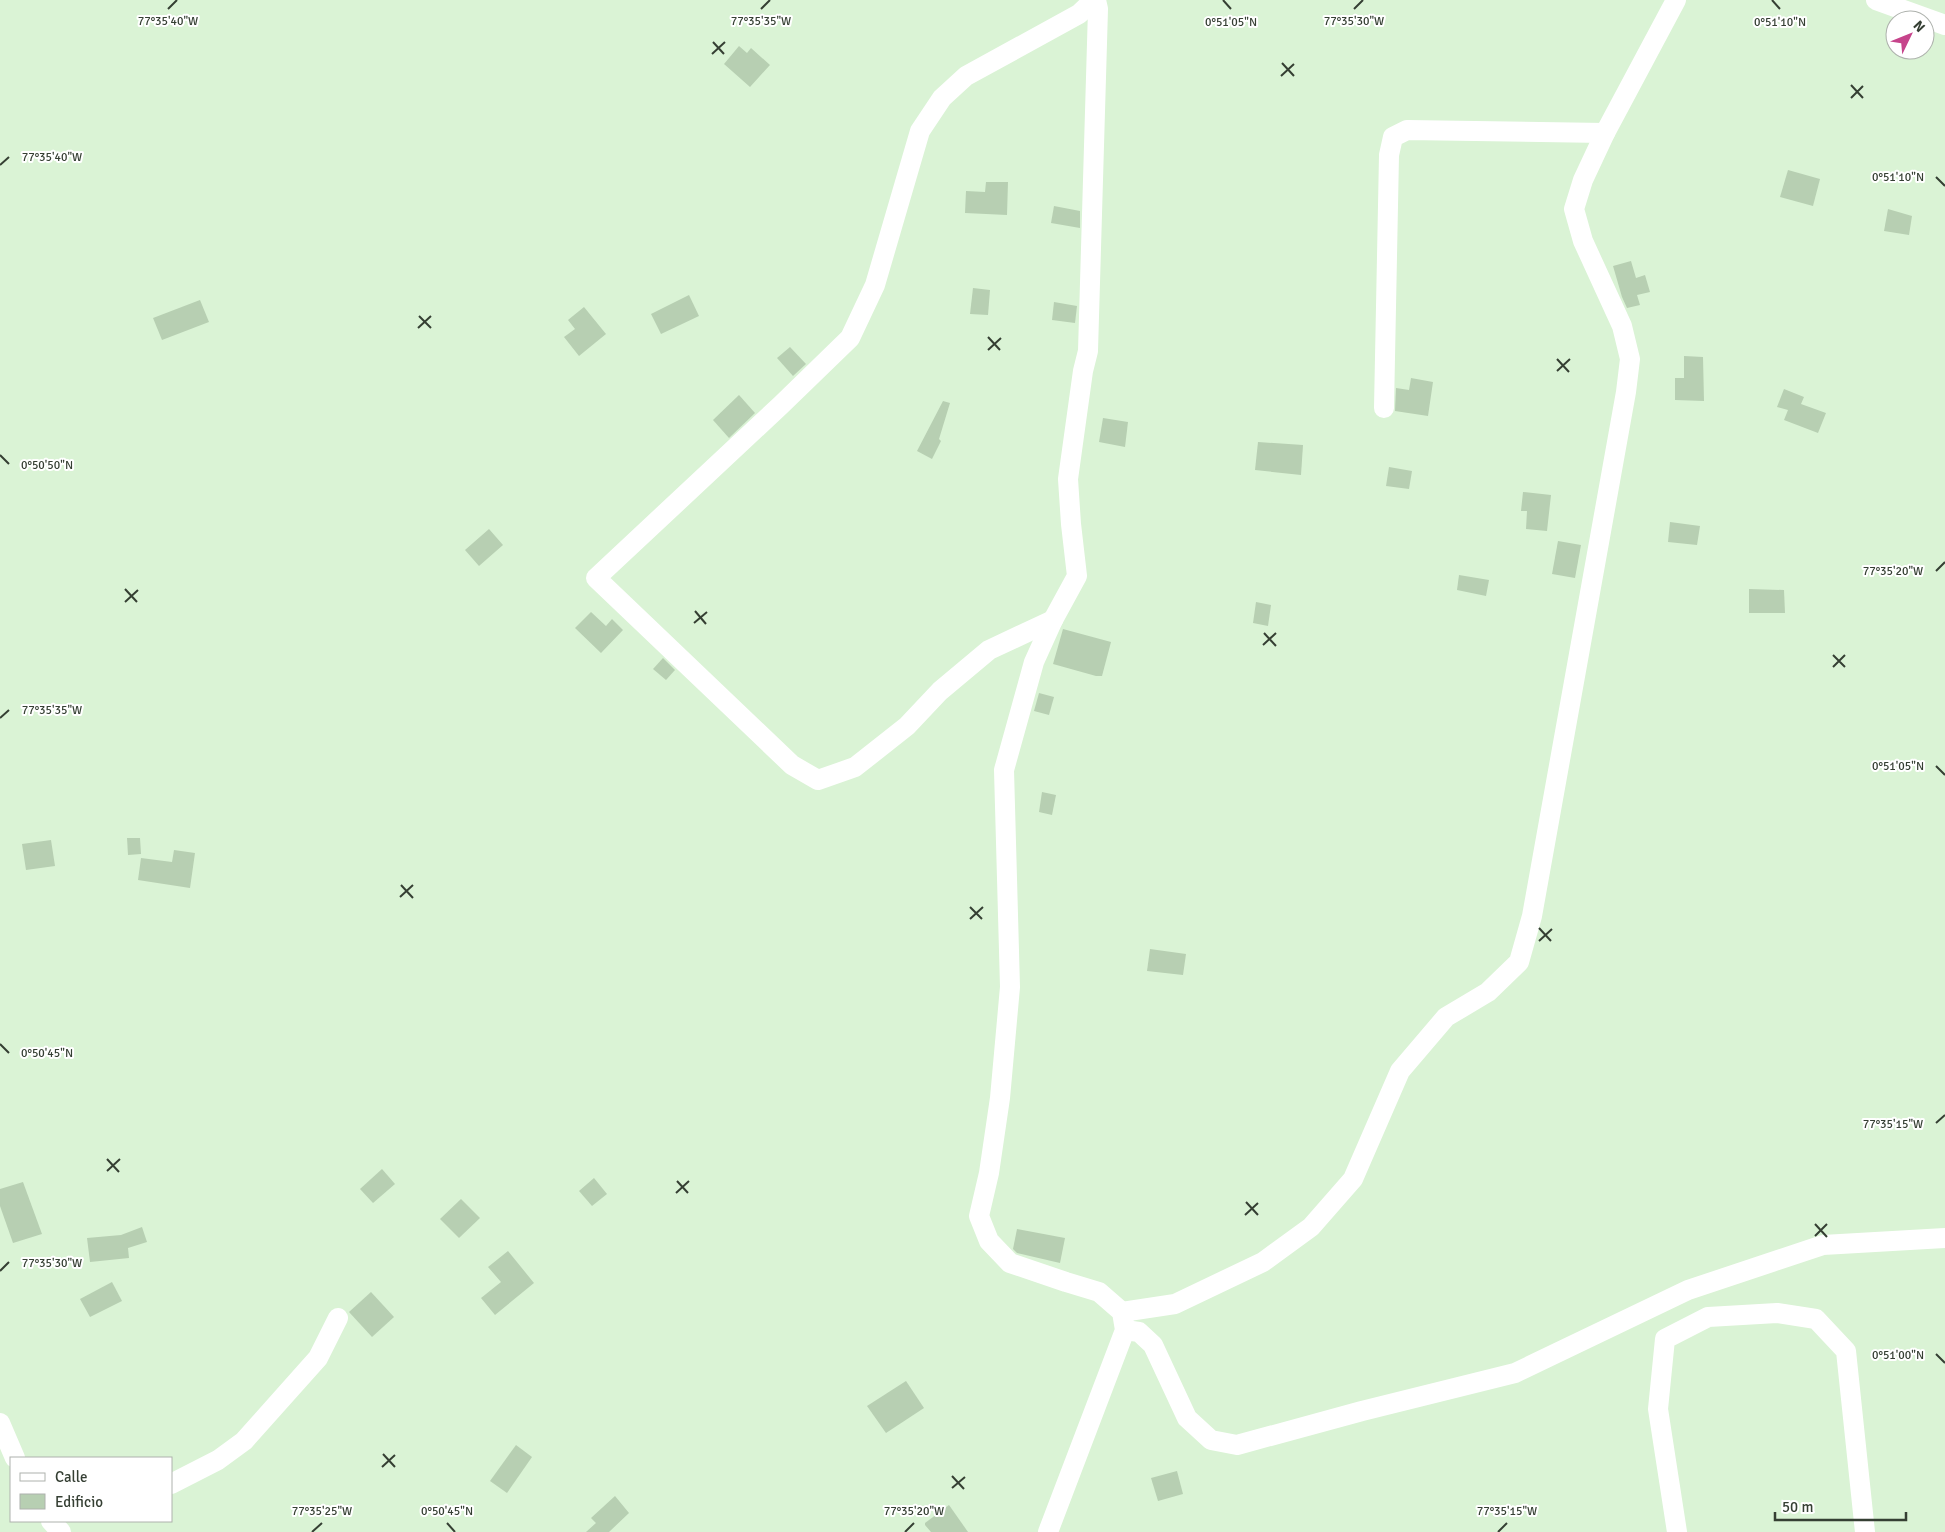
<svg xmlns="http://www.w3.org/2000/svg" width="1945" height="1532" font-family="Signika,sans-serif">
<rect width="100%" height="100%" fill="#daf3d5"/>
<g fill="#b7cfb2">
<polygon points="739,46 747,53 751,48 770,65 750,87 724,64"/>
<polygon points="1788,170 1820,179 1813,206 1780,197"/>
<polygon points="986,182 1008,182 1007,215 965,213 966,191 985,192"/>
<polygon points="1054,206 1080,211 1080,228 1051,223"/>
<polygon points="1888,209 1912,216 1909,235 1884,231"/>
<polygon points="1631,261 1636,278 1645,275 1650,292 1637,295 1640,305 1627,308 1622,297 1613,266"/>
<polygon points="973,288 990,290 988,315 970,314"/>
<polygon points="689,295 699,316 661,334 651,314"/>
<polygon points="200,300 209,322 162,340 153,318"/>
<polygon points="1054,302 1077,306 1075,323 1052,320"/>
<polygon points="584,307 606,334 579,356 564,337 575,329 568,320"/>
<polygon points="790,347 806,364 793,376 777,358"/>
<polygon points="1684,356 1703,357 1704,401 1675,400 1675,378 1684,378"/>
<polygon points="1411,378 1433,382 1428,416 1395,411 1396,388 1409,390"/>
<polygon points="1784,389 1804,397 1801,404 1826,413 1818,433 1784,420 1788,410 1777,407"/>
<polygon points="739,395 755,413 729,438 713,420"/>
<polygon points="943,401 950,403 939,439 941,441 932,459 917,451"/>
<polygon points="1103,418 1128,422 1125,447 1099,442"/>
<polygon points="1258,442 1303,445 1301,475 1255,470"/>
<polygon points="1389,467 1412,471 1409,489 1386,486"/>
<polygon points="1523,492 1551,495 1547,531 1526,529 1527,511 1521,511"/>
<polygon points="1670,522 1700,526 1697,545 1668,542"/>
<polygon points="489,529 503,545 479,566 465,550"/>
<polygon points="1558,541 1581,545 1575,578 1552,574"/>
<polygon points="1459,575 1489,580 1486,596 1457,590"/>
<polygon points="1749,589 1784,590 1785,613 1749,613"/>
<polygon points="1256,602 1271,605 1268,626 1253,623"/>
<polygon points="591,612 606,626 612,619 623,630 601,653 575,628"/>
<polygon points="1063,629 1111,642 1102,676 1096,676 1053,664"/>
<polygon points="663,658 675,670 666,680 653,669"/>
<polygon points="1039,693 1054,697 1049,715 1034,711"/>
<polygon points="1042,792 1056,795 1052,815 1039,812"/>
<polygon points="127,838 140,838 141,854 128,855"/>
<polygon points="51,840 55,866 26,870 22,844"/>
<polygon points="174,850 195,853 190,888 138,880 141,858 172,862"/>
<polygon points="1150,949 1186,954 1183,975 1147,971"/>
<polygon points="382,1169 395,1184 373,1203 360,1189"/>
<polygon points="594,1178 607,1194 592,1206 579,1191"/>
<polygon points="23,1182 42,1234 13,1243 0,1206 0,1189"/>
<polygon points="461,1199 480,1218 459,1238 440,1219"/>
<polygon points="142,1227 147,1242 128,1248 129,1258 90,1262 87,1238 121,1235"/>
<polygon points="1017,1229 1065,1238 1060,1263 1017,1253 1013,1249"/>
<polygon points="508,1251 534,1283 495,1315 481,1298 501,1282 488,1267"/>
<polygon points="112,1282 122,1301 90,1317 80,1299"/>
<polygon points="371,1292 394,1317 372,1337 349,1312"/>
<polygon points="906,1381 924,1408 886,1433 867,1406"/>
<polygon points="516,1445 532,1457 507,1493 490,1481"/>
<polygon points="1177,1471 1183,1494 1158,1501 1151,1478"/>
<polygon points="615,1496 629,1513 609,1532 586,1532 596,1523 591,1518"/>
<polygon points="949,1505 968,1532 931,1532 925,1525 925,1523"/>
</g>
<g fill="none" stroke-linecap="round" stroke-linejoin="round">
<g stroke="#fff" stroke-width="20">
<polyline points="1876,0 1945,25"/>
<polyline points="1384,408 1389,155 1393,137 1407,130 1605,133"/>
<polyline points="1053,620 989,650 940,691 907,726 855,767 818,780 792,765 596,578 781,405 850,338 875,285 920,131 942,98 966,76 1079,14 1094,0"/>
<polyline points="1122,1312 1175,1304 1263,1262 1311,1227 1353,1179 1400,1071 1446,1017 1488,992 1519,962 1532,916 1626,392 1630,359 1622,326 1583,241 1574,209 1583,180 1605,133 1676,0"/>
<polyline points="1125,1330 1139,1332 1153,1345 1187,1418 1211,1440 1237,1445 1362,1411 1515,1373 1688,1290 1823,1245 1945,1238"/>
<polyline points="0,1423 15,1458"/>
<polyline points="171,1484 218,1460 244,1441 318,1358 338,1318"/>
<polyline points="51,1521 61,1532"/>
<polyline points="1048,1532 1125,1330 1122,1312 1099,1292 1066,1282 1010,1263 989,1241 979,1216 989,1173 1000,1098 1010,987 1004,770 1034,662 1053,620 1077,576 1071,524 1068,479 1083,371 1088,351 1098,9 1096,0"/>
<polyline points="1677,1532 1658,1409 1665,1339 1708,1317 1777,1313 1816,1319 1846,1351 1865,1532"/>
</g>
</g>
<path fill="none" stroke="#353f33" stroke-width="2" d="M 1223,0 L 1231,9M 1772,0 L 1780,9M 168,9 L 177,0M 761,9 L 770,0M 1354,9 L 1363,0M 713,42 L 724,54M 712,54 L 725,42M 1282,63 L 1294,76M 1281,76 L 1294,64M 1851,85 L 1863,98M 1851,98 L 1863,86M 0,165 L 9,157M 1936,177 L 1945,186M 419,316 L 431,328M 418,328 L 431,316M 988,337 L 1000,350M 988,350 L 1001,338M 1557,359 L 1569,372M 1557,371 L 1570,359M 0,455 L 9,464M 1936,571 L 1945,562M 125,589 L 137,602M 125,602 L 138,590M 695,611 L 706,624M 694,623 L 707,612M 1264,633 L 1276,646M 1263,645 L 1276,633M 1833,655 L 1845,667M 1833,667 L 1845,655M 0,718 L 9,710M 1936,766 L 1945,775M 401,885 L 413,898M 400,897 L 413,885M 970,907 L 982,919M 970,919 L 983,907M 1539,928 L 1551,941M 1539,941 L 1552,929M 0,1044 L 9,1053M 1936,1123 L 1945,1115M 107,1159 L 119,1172M 107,1171 L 120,1159M 677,1181 L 688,1193M 676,1193 L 689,1181M 1246,1202 L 1258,1215M 1245,1215 L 1258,1203M 1815,1224 L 1827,1237M 1815,1236 L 1827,1224M 0,1271 L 9,1262M 1936,1354 L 1945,1363M 383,1454 L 395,1467M 382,1467 L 395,1455M 952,1476 L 964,1489M 952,1488 L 965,1477M 447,1523 L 455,1532M 312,1532 L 322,1523M 905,1532 L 914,1523M 1498,1532 L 1507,1523"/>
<g font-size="12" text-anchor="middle" fill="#353f33" stroke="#fff" stroke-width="4" stroke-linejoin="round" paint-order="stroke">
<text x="168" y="25">77°35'40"W</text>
<text x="761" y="25">77°35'35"W</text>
<text x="1354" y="25">77°35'30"W</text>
<text x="1780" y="26">0°51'10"N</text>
<text x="1231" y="26">0°51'05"N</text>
<text x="52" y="161">77°35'40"W</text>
<text x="1898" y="181">0°51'10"N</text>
<text x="47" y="469">0°50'50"N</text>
<text x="1893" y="575">77°35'20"W</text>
<text x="52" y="714">77°35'35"W</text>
<text x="1898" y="770">0°51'05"N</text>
<text x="47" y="1057">0°50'45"N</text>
<text x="1893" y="1128">77°35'15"W</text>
<text x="52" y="1267">77°35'30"W</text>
<text x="1898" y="1359">0°51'00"N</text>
<text x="447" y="1515">0°50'45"N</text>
<text x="322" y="1515">77°35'25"W</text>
<text x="914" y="1515">77°35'20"W</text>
<text x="1507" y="1515">77°35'15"W</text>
</g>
<rect x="10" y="1457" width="162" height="65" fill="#ffffff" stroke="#aeb2ad"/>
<rect x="20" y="1473" width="25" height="8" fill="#ffffff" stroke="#aeb2ad"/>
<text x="55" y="1482" font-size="15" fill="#353f33">Calle</text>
<rect x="20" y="1494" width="25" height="15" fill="#b7cfb2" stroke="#aeb2ad"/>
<text x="55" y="1507" font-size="15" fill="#353f33">Edificio</text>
<g transform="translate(1910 35) rotate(47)"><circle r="24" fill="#ffffff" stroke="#aeb2ad"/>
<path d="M0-4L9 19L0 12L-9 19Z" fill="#c6448b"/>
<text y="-8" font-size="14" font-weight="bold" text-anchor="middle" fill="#353f33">N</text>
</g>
<path d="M1775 1512v8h131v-8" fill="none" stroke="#353f33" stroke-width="2.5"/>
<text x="1782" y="1512" font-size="15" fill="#353f33" stroke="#ffffff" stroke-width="4" paint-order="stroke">50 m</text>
</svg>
